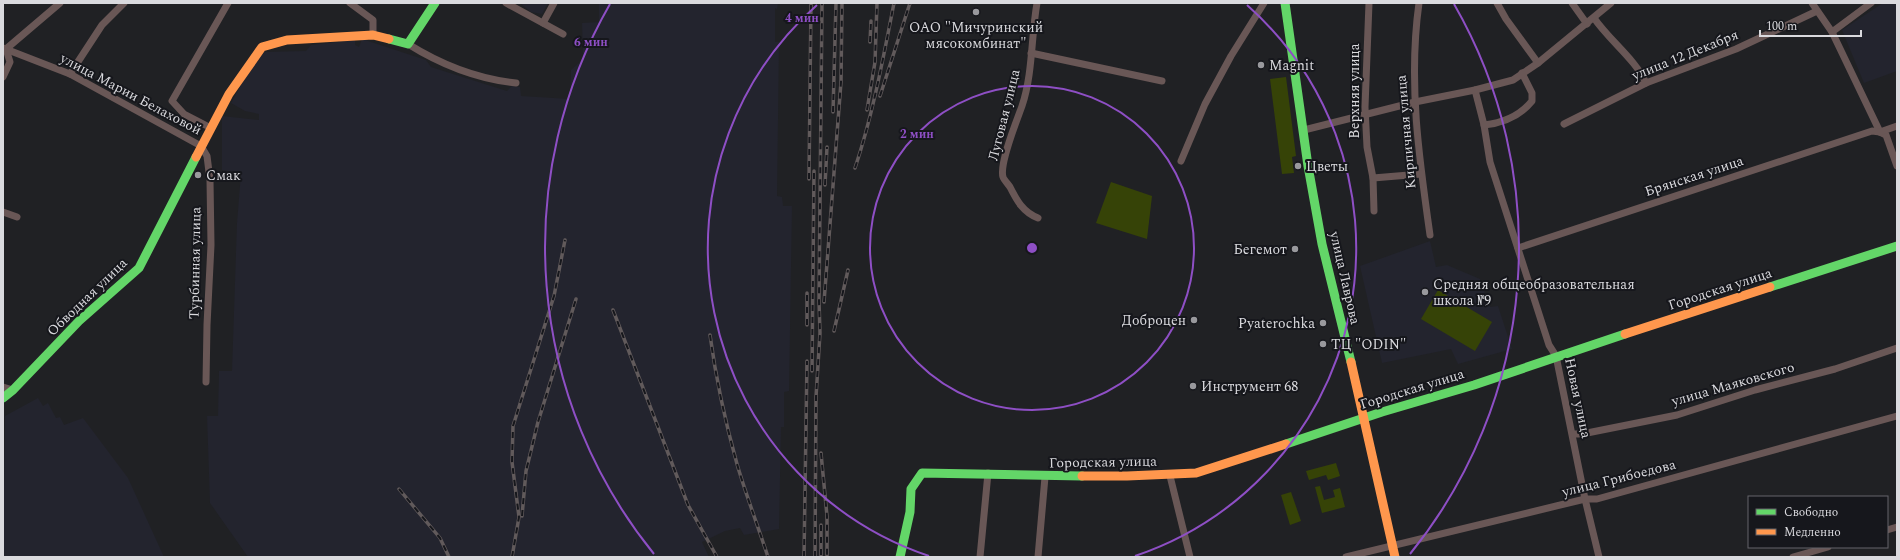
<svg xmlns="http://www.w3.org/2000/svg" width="1900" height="560" font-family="Spectral,serif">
<rect width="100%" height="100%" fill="#202124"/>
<g fill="#23242e">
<polygon points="520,3 548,3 542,14 531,12"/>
<polygon points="599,3 778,3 777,9 775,8 775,42 779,42 777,196 782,197 783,206 792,206 789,391 784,392 784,427 781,427 779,529 744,535 740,528 725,531 702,542 709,557 248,557 210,503 207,416 218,416 219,371 232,371 237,223 241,173 222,170 222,116 259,120 259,114 245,111 231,103 246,76 264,52 306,51 311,45 355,40 355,45 359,47 362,39 426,60 431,67 507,91 512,86 520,87 521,96 570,99 571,70 583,59 582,23 599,22"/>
<polygon points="1883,3 1897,3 1897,71 1864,83 1842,30"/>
<polygon points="1430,241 1436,267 1447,265 1480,279 1490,307 1498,306 1512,349 1458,364 1451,349 1382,363 1360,266"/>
<polygon points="38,398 43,406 48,403 56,418 60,417 64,425 83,418 128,478 164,557 3,557 5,416"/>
</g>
<g fill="#364307">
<polygon points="1286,77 1296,156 1292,157 1294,173 1282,174 1270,79"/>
<polygon points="1111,182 1152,196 1147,239 1096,223"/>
<polygon points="1438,290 1492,322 1475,351 1421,319"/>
<polygon points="1336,463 1340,476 1328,480 1326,475 1309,480 1306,471"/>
<polygon points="1320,486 1324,500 1335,497 1333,490 1340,488 1345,507 1322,513 1315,487"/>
<polygon points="1291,492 1301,521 1290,525 1281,495"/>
</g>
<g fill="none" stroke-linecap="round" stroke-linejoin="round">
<g stroke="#695756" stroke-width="7">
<polyline points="350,3 373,20 373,35"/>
<polyline points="506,3 563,34"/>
<path d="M 1037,3 C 1031,37 1033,73 1022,106 C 1017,120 999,164 1003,177 C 1004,180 1008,184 1010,187 C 1017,201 1023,212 1038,218"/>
<polyline points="1369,3 1365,107 1367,147 1373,178 1374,211"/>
<path d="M 1419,3 C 1408,81 1419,158 1430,235"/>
<polyline points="1497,3 1506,19 1538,63"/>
<polyline points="1572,3 1587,24"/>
<polyline points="1812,3 1832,32 1880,132"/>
<path d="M 1594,18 C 1609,40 1636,60 1646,83"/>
<polyline points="543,23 554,3"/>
<polyline points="1832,32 1871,3"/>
<path d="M 408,44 C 440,64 478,79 516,83"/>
<polyline points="3,48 70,74 201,146 207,156 210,180 211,245 207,325 206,382"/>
<polyline points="6,49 60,3"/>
<polyline points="1031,53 1162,81"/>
<polyline points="70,74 102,25 124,3"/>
<polyline points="3,77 10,62 6,49"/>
<polyline points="1475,90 1484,125 1490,162 1549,345 1556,356 1585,499 1599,557"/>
<polyline points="1564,124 1646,83 1736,49 1817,11"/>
<path d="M 1484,125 C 1502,123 1520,116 1532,101 L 1532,93 L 1522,73"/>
<polyline points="211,128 184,114 172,101 228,3"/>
<polyline points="1304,130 1415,102 1475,90 1513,80 1538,63 1611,3"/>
<polyline points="1880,132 1886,135 1897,166"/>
<polyline points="1181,161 1205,104 1231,56 1264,3"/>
<polyline points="1373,178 1421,174"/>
<polyline points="3,212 17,217"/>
<polyline points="1518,248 1872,131 1880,132 1897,126"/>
<polyline points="3,387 13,390"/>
<polyline points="1573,434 1582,434 1677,415 1755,390 1835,369 1897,348"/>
<polyline points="1170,476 1190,557"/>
<polyline points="1887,530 1897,527"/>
<polyline points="980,557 988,473"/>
<polyline points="1038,557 1045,477"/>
<polyline points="1346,557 1585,499 1597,499 1897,416"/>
<polyline points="1793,557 1828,547"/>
</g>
<g stroke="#63d668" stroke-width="9">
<polyline points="1285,3 1308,166 1322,244 1351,362"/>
<polyline points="389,39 408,44 435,3"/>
<polyline points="1770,287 1897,246"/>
<polyline points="3,398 13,390 79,321 139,268 196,157"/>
<polyline points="1286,444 1382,412 1474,385 1625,334"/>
<polyline points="900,557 910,512 911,489 922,473 1082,476"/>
</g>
<g stroke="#ff974d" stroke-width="9">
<polyline points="196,157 229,94 262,47 287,40 373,35 389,39"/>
<polyline points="1625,334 1770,287"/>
<polyline points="1351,362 1395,557"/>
<polyline points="1082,476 1127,476 1196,473 1286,444"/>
</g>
<defs>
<g id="rail">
<polyline points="870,42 871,21"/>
<polyline points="880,96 910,3"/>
<polyline points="867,110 875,62 877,3"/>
<polyline points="833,112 836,3"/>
<path d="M 855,168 C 873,114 883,59 894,3"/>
<polyline points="809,179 811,3"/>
<polyline points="825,185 827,147"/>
<polyline points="824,302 841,82 842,3"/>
<polyline points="613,310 688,505 717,557"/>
<polyline points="807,325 807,293"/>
<polyline points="834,331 848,270"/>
<path d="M 710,335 C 716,379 725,421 737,464 C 746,495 758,526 768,557"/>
<polyline points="812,371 814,171"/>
<polyline points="821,453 827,516 827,557"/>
<polyline points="399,489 440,538 449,557"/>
<polyline points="522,516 526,471 538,422 576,299"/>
<polyline points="821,525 821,557"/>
<polyline points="512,557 519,517 512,462 513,426 554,296 565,240"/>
<polyline points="804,557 807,361"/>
<polyline points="815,557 816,397 820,333 819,301 822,3"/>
</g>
</defs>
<use href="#rail" stroke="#615a5b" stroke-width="3.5"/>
<use href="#rail" stroke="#16171c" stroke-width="2" stroke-dasharray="6" stroke-linecap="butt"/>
</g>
<g fill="none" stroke="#8e4fc5" stroke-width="2">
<circle cx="1032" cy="248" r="162"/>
<path d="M929 556A325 325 0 0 1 817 5M1247 5A325 325 0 0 1 1135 556"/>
<path d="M654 554A487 487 0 0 1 610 4M1454 4A487 487 0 0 1 1410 554"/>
</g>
<g fill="#99999d" stroke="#16171c" stroke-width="1.5">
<circle cx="976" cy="12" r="4"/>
<circle cx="1261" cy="65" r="4"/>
<circle cx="1298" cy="166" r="4"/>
<circle cx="198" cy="175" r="4"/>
<circle cx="1295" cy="249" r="4"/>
<circle cx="1425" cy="292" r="4"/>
<circle cx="1194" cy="320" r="4"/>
<circle cx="1323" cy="323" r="4"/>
<circle cx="1323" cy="344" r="4"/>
<circle cx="1193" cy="386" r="4"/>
</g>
<g text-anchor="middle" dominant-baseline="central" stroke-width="4" stroke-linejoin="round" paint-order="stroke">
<g font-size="14" fill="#dadade" stroke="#16171c" text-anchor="start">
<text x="976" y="27" text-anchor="middle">ОАО "Мичуринский<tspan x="976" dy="16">мясокомбинат"</tspan></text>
<text x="1269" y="65">Magnit</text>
<text x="1306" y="166">Цветы</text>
<text x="206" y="175">Смак</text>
<text x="1287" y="249" text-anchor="end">Бегемот</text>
<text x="1433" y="284">Средняя общеобразовательная<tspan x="1433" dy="16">школа №9</tspan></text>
<text x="1186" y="320" text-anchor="end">Доброцен</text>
<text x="1315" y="323" text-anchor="end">Pyaterochka</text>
<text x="1331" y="344">ТЦ "ODIN"</text>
<text x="1201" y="386">Инструмент 68</text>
</g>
<g font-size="14" fill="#dadade" stroke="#16171c">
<text transform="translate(1685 55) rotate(-22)">улица 12 Декабря</text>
<text transform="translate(1354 91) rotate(-90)">Верхняя улица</text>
<text transform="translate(131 94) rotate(28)">улица Марии Белаховой</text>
<text transform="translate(1004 115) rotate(-76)">Луговая улица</text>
<text transform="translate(1406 132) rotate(-95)">Кирпичная улица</text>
<text transform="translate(1694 176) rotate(-18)">Брянская улица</text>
<text transform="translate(195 263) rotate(-89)">Турбинная улица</text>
<text transform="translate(1345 278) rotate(77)">улица Лаврова</text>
<text transform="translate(1720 289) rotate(-18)">Городская улица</text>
<text transform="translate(87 297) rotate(-44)">Обводная улица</text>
<text transform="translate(1733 384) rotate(-16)">улица Маяковского</text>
<text transform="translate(1412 389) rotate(-17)">Городская улица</text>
<text transform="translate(1578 398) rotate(78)">Новая улица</text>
<text transform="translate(1103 462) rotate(-1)">Городская улица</text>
<text transform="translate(1619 478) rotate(-14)">улица Грибоедова</text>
</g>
</g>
<circle cx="1032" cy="248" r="6" fill="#8e4fc5" stroke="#16171c" stroke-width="2"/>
<g font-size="12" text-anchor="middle" font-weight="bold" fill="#8e4fc5" stroke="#16171c" stroke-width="4" stroke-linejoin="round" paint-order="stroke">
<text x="802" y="22">4 мин</text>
<text x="591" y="46">6 мин</text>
<text x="917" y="138">2 мин</text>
</g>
<rect width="1900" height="560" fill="none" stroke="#dadade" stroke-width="8"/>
<rect x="1748" y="496" width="140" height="52" fill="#16171c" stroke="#64656a"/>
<rect x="1756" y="509" width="20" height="6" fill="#63d668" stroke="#64656a"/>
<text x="1784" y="516" font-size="12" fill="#dadade">Свободно</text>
<rect x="1756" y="529" width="20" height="6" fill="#ff974d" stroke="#64656a"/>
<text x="1784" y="536" font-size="12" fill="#dadade">Медленно</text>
<path d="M1760 30v6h101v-6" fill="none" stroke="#dadade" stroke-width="2"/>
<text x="1766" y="30" font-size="12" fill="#dadade" stroke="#16171c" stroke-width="3" paint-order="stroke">100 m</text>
</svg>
